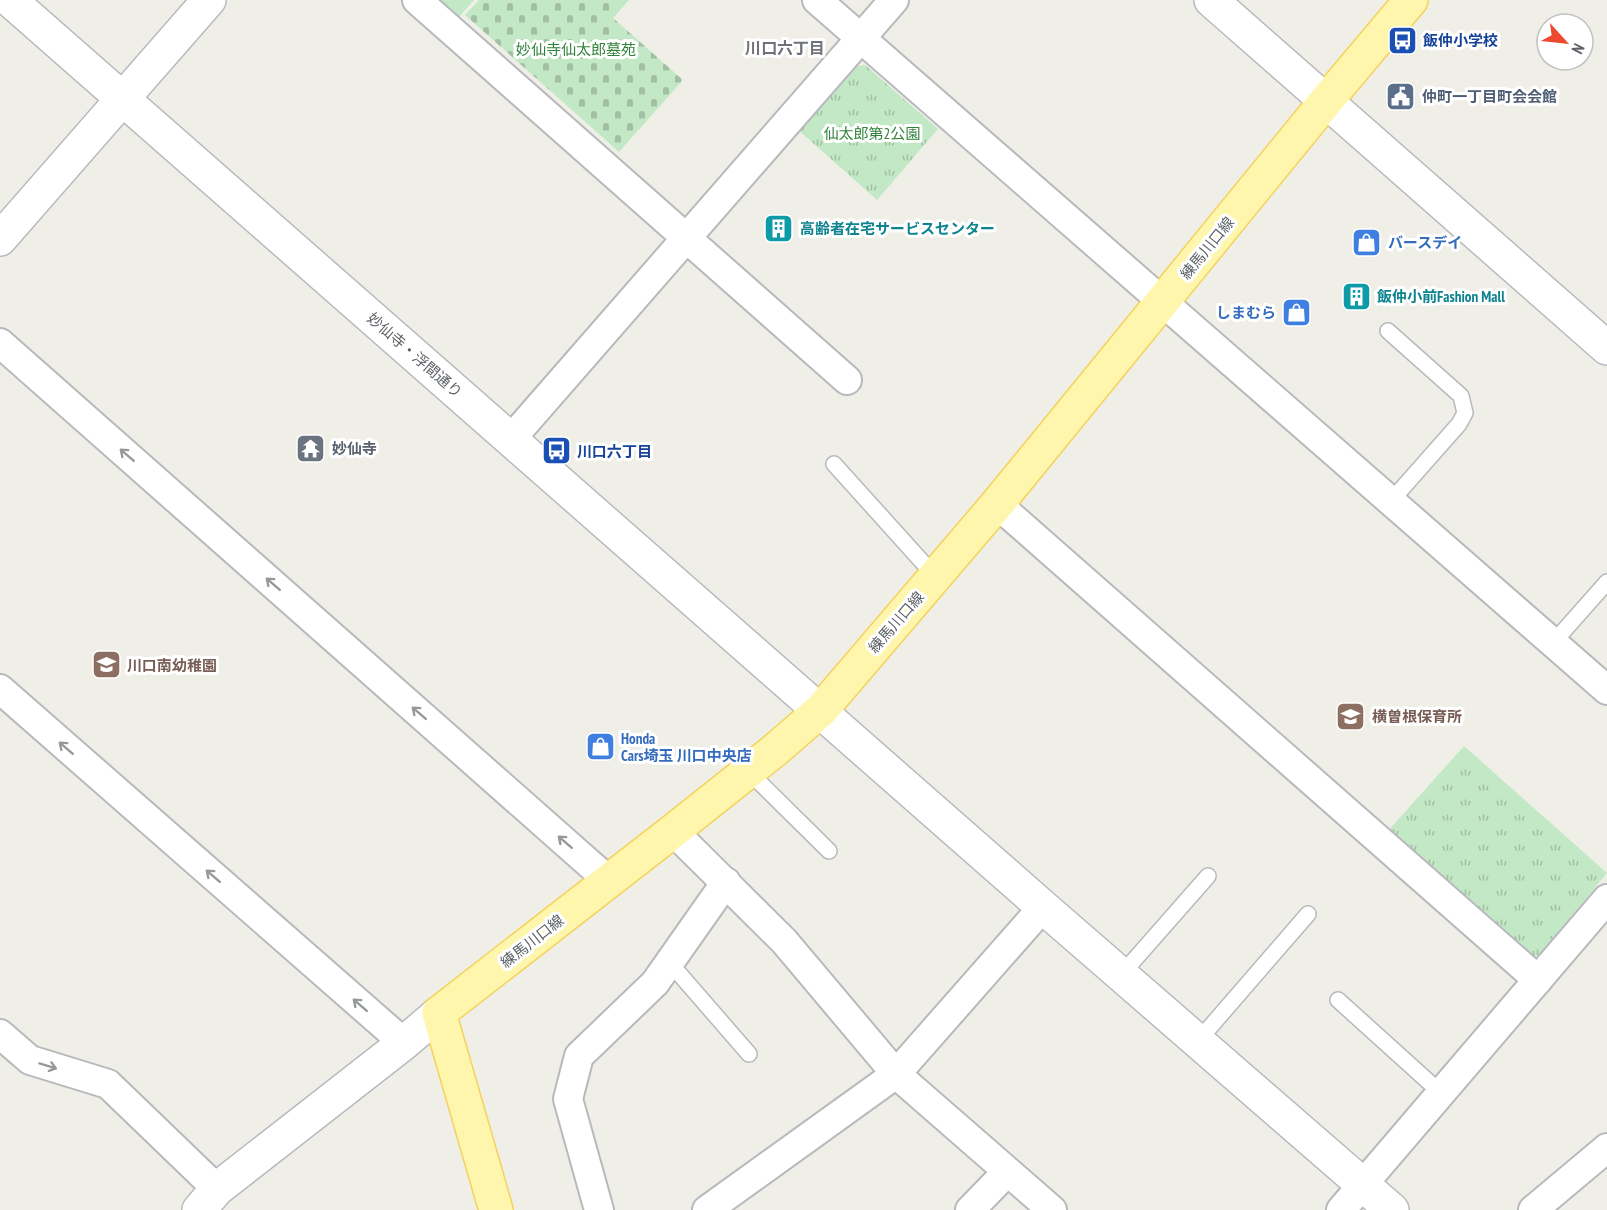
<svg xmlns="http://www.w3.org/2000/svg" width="1607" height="1210" font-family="'PT Sans Narrow','Noto Sans JP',sans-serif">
<defs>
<pattern id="grass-tufts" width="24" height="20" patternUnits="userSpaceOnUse" patternTransform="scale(1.5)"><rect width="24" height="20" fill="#c3e8c5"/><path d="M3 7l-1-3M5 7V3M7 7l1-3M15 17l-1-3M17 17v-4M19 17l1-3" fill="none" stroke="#a2bfa4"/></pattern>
<pattern id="cemetery-stones" width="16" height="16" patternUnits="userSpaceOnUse" patternTransform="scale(1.5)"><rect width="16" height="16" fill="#c3e8c5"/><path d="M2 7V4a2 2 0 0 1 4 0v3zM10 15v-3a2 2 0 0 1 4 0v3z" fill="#a2bfa4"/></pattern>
</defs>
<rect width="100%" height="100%" fill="#f0efe7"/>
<g fill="url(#grass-tufts)">
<polygon points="437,0 474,0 458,18"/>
<polygon points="865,65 938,129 877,200 796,128 850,67"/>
<polygon points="1464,746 1607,873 1539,955 1530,956 1387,832"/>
</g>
<polygon fill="url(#cemetery-stones)" points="479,0 629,0 613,18 683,80 619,152 465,15"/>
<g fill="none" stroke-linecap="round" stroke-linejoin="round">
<defs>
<g id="lane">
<polyline points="1388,331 1461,396 1465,413 1459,424 1391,501"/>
<polyline points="834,464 935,576"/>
<polyline points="1553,643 1607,582"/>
<polyline points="748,771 829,851"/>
<polyline points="670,963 749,1054"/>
<polyline points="1121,975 1208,876"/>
<polyline points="1338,1000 1441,1093"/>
<polyline points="1198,1041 1308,914"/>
</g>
<g id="street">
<polyline points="417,0 847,380"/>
<polyline points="817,0 1607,690"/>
<polyline points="0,343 609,881"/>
<polyline points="511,439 894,0"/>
<polyline points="997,504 1538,980"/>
<polyline points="0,689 404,1043"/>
<polyline points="673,831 784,941 896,1074 1052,1210"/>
<polyline points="0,1034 30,1060 108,1084 217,1189"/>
<polyline points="599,1210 568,1099 579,1056 655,983 726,882"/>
<polyline points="707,1210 896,1074 1043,907"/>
<polyline points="970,1210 1007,1172"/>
<polyline points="1341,1210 1607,899"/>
<polyline points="1533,1210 1607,1148"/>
</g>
<g id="secondary">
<polyline points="10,0 1043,907 1392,1210"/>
<polyline points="1211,0 1607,348"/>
<polyline points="0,239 209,0"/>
<polyline points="199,1210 217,1189 404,1043 439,1013"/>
</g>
<polyline id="primary" points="496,1210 439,1013 673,831 775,750 821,710 997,504 1326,101 1411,0"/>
</defs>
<use href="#lane" stroke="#b7b9bd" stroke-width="18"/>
<use href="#street" stroke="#b7b9bd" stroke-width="32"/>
<use href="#secondary" stroke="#b8bac0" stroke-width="36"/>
<use href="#primary" stroke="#f5d25b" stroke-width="36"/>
<use href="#lane" stroke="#fff" stroke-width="15"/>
<use href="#street" stroke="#fff" stroke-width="28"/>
<use href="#secondary" stroke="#fff" stroke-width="33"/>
<use href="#primary" stroke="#fff6ad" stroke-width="33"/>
</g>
<defs><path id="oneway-shaft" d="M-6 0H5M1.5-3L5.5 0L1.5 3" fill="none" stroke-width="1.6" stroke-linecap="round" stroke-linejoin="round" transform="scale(1.5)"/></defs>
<g stroke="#96999c">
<use href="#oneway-shaft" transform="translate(127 455) rotate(-139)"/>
<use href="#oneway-shaft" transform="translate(273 584) rotate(-139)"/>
<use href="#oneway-shaft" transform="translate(419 713) rotate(-139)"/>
<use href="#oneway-shaft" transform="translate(66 748) rotate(-139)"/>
<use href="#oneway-shaft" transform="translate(565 842) rotate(-139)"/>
<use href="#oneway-shaft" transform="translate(213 876) rotate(-139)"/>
<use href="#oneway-shaft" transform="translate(360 1005) rotate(-139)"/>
<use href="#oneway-shaft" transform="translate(48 1066) rotate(17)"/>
</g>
<defs>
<symbol id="bus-square" viewBox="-11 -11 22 22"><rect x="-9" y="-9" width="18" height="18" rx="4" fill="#1a4fb4" stroke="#fff"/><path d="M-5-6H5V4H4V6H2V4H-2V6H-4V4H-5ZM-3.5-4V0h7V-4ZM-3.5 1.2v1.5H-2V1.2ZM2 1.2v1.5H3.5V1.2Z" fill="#fff"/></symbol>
<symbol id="civic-square" viewBox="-11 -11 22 22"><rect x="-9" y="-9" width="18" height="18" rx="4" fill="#5c6f8a" stroke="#fff"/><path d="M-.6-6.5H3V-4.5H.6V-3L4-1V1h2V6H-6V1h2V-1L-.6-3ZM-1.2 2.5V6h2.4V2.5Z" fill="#fff"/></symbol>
<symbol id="building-square" viewBox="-11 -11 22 22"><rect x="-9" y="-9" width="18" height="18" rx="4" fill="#0f9aa8" stroke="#fff"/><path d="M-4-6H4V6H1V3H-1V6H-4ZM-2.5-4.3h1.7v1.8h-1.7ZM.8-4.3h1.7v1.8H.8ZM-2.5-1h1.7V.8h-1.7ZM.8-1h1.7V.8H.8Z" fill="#fff"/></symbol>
<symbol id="shop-square" viewBox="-11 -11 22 22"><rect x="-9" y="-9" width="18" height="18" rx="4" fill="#3f7fe0" stroke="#fff"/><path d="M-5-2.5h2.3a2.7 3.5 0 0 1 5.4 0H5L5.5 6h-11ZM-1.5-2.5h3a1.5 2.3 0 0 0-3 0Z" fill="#fff"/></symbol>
<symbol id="temple-square" viewBox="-11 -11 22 22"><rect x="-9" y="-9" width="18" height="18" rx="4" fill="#6b7280" stroke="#fff"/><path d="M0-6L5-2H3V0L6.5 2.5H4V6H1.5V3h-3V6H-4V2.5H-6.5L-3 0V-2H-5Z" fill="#fff"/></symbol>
<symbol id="school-square" viewBox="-11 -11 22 22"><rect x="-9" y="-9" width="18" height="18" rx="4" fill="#8d6e63" stroke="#fff"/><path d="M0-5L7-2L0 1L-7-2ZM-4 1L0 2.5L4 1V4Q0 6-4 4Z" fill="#fff"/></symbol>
</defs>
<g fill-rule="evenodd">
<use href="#bus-square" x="1386" y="24" width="33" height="33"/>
<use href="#civic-square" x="1384" y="80" width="33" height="33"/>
<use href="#building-square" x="762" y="212" width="33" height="33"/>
<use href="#shop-square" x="1350" y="226" width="33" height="33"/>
<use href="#building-square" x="1340" y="280" width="33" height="33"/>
<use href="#shop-square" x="1280" y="296" width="33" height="33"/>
<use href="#temple-square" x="294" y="432" width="33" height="33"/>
<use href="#bus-square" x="540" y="434" width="33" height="33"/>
<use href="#school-square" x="90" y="648" width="33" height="33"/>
<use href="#school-square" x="1334" y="700" width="33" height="33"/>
<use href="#shop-square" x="584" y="730" width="33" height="33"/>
</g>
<g text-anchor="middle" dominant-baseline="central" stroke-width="6" stroke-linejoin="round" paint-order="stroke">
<g font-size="15" font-weight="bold" fill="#164399" stroke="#fff" text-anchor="start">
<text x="1423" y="40">飯仲小学校</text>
<text x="577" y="451">川口六丁目</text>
</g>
<g font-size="15" fill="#31823a" stroke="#fff">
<text x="576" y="49">妙仙寺仙太郎墓苑</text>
<text x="872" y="133">仙太郎第2公園</text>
</g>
<g font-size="15" font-weight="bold" fill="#4e5e75" stroke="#fff" text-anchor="start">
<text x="1422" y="96">仲町一丁目町会会館</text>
</g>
<g font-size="15" font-weight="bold" fill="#0d838f" stroke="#fff" text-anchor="start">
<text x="800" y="228">高齢者在宅サービスセンター</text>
<text x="1377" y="296">飯仲小前Fashion Mall</text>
</g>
<g font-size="15" font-weight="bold" fill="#366cbe" stroke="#fff" text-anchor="start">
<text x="1388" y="242">バースデイ</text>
<text x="1276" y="312" text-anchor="end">しまむら</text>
<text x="621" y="738">Honda<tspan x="621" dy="17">Cars埼玉 川口中央店</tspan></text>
</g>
<g font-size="15" fill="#5e6267" stroke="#fff">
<text transform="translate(1207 248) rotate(-51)">練馬川口線</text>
<text transform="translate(415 355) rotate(41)">妙仙寺・浮間通り</text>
<text transform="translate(896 622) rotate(-49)">練馬川口線</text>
<text transform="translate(532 941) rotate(-38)">練馬川口線</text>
</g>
<g font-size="15" font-weight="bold" fill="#5b616d" stroke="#fff" text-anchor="start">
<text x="332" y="448">妙仙寺</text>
</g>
<g font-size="15" font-weight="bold" fill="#785e54" stroke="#fff" text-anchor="start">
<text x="127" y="665">川口南幼稚園</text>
<text x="1372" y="716">横曽根保育所</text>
</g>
<g font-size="16" font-weight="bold" fill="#6f7379" stroke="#fff">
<text x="785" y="48">川口六丁目</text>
</g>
</g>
<g transform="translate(1565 42) rotate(117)"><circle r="28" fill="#ffffff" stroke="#bfc0c2" stroke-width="1.5"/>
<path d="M0-4.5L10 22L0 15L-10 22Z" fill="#ee482f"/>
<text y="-9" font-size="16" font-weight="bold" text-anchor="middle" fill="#5e6267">N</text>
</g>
</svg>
